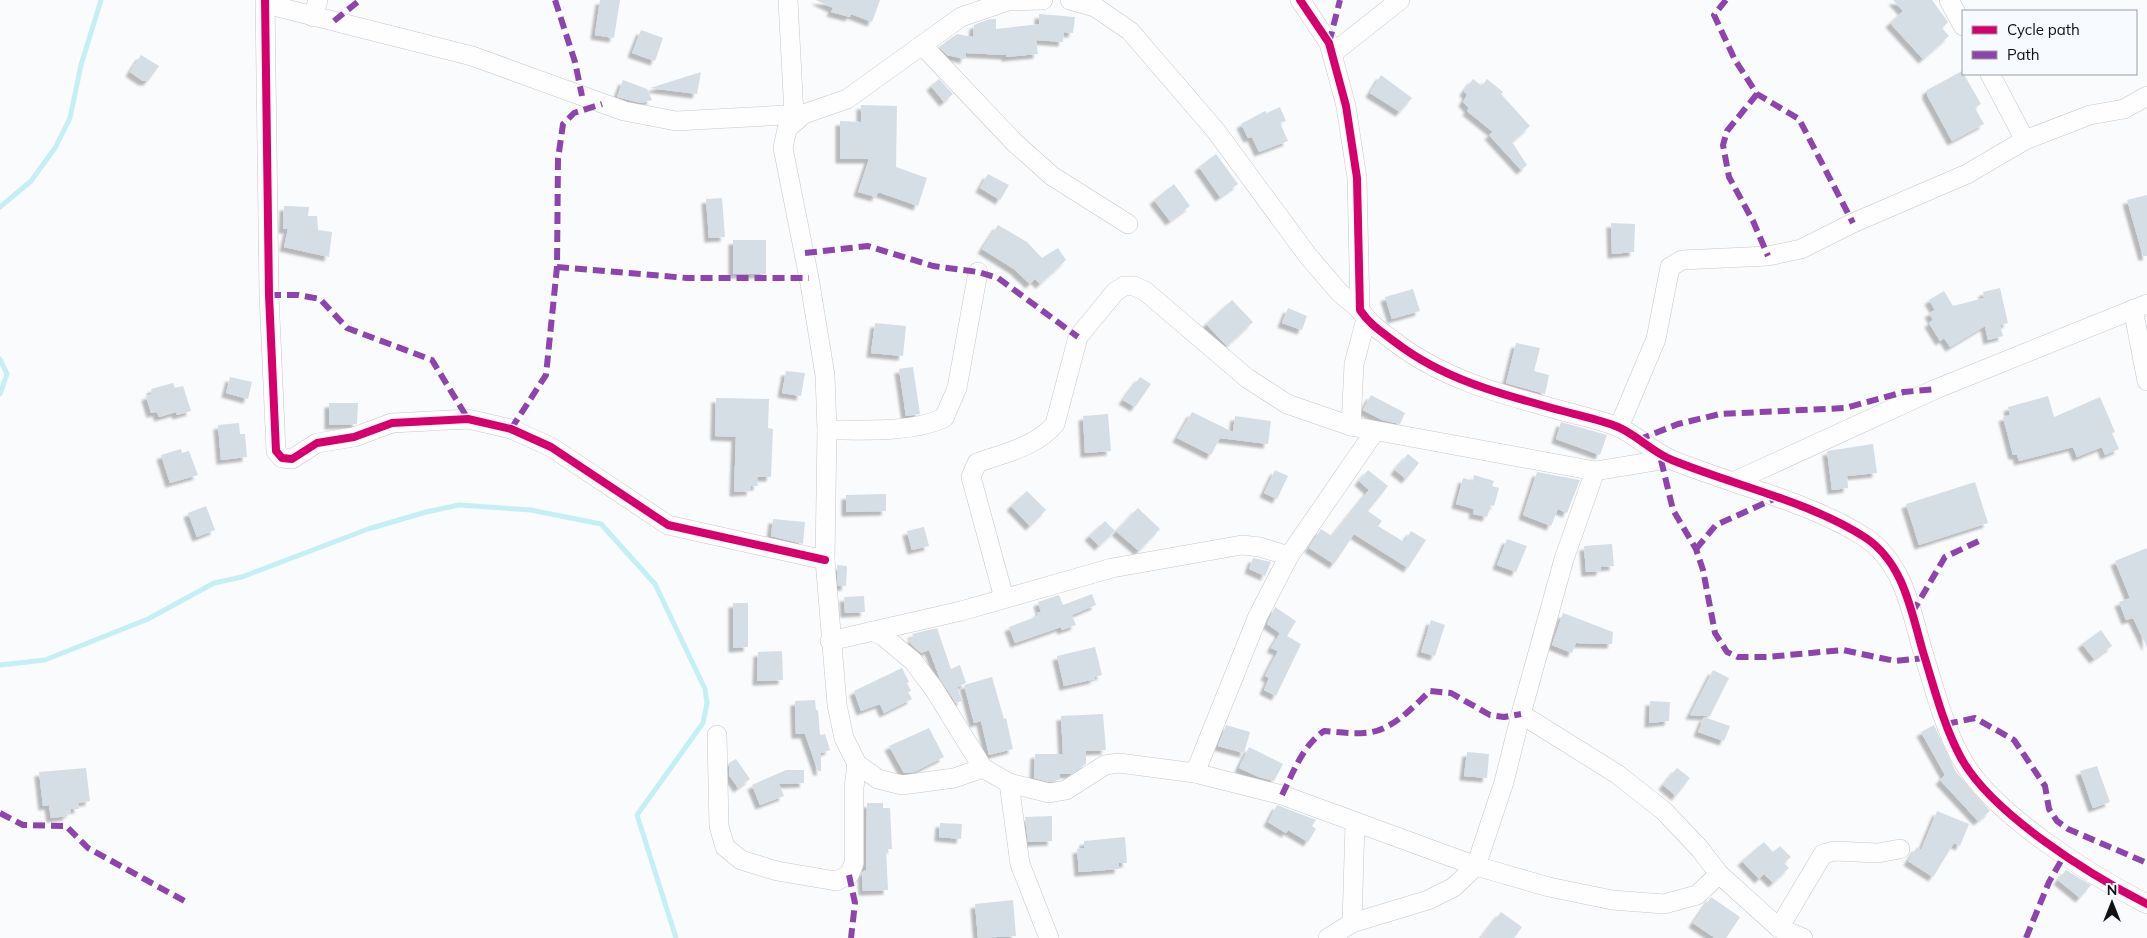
<svg xmlns="http://www.w3.org/2000/svg" width="2147" height="938" font-family="Mulish,sans-serif">
<defs>
<filter id="shadow"><feDropShadow dx="-4.5" dy="4.5" stdDeviation="1" flood-color="#0004"/></filter>
</defs>
<rect width="100%" height="100%" fill="#f9fbfd"/>
<g fill="none" stroke-linecap="round" stroke-linejoin="round">
<g stroke="#c5eff5" stroke-width="5">
<polyline points="0,207 31,181 55,148 70,118 81,65 101,0"/>
<polyline points="0,359 7,374 0,394"/>
<polyline points="0,665 45,660 148,619 214,583 242,577 368,529 426,512 459,505 531,510 601,524 655,584 705,689 707,703 703,723 637,815 676,938"/>
</g>
</g>
<g fill="#d6dee5" filter="url(#shadow)">
<polygon points="600,0 620,0 614,38 595,35"/>
<polygon points="816,0 880,0 872,22 851,14 850,17 831,12 833,8"/>
<polygon points="1893,0 1932,0 1948,22 1942,28 1949,36 1923,59 1890,23 1903,11"/>
<polygon points="1039,14 1075,17 1073,33 1064,32 1063,42 1036,40 1038,54 1006,57 1006,55 966,53 965,59 947,55 939,47 957,34 973,37 974,25 990,19 996,19 996,29 1039,24"/>
<polygon points="641,30 663,38 655,61 632,53"/>
<polygon points="141,55 159,66 148,81 143,81 130,72"/>
<polygon points="1962,71 1981,104 1975,108 1984,124 1952,141 1927,95 1927,90"/>
<polygon points="701,72 697,94 650,88"/>
<polygon points="1381,75 1412,98 1400,112 1370,93"/>
<polygon points="939,79 953,94 944,102 931,86"/>
<polygon points="1473,79 1482,86 1487,79 1503,92 1501,94 1530,126 1512,142 1527,165 1521,170 1489,135 1493,132 1467,111 1469,108 1463,102 1467,95 1464,91"/>
<polygon points="623,80 647,89 652,100 641,103 617,97"/>
<polygon points="861,105 897,106 896,167 927,178 918,206 878,192 876,197 858,192 869,159 840,159 840,121 861,122"/>
<polygon points="1280,107 1286,121 1280,123 1288,141 1259,152 1252,137 1248,138 1241,124 1265,111 1267,113"/>
<polygon points="1216,154 1238,184 1220,197 1199,167"/>
<polygon points="988,174 1009,185 1000,200 980,188"/>
<polygon points="1174,184 1190,206 1170,221 1154,200"/>
<polygon points="2147,195 2147,256 2143,256 2127,200"/>
<polygon points="722,198 725,237 709,238 706,199"/>
<polygon points="284,206 309,207 308,216 317,216 318,230 332,232 329,257 284,247 288,229 283,229"/>
<polygon points="1611,223 1635,224 1634,252 1612,254"/>
<polygon points="998,225 1027,242 1042,258 1058,248 1066,260 1040,284 1035,279 1030,284 1014,269 982,249"/>
<rect x="733" y="240" width="33" height="34"/>
<polygon points="2000,288 2008,323 2000,325 2003,336 1988,340 1985,326 1950,347 1944,338 1940,341 1929,323 1933,320 1929,313 1935,310 1929,300 1944,291 1953,306 1984,298 1983,292"/>
<polygon points="1413,289 1420,311 1392,319 1385,297"/>
<polygon points="1232,300 1253,322 1227,346 1206,324"/>
<polygon points="1288,308 1307,316 1302,330 1282,323"/>
<polygon points="875,323 906,326 903,356 871,353"/>
<polygon points="1516,343 1540,348 1534,371 1549,375 1545,394 1506,383"/>
<polygon points="913,367 920,414 906,416 899,369"/>
<polygon points="786,371 805,373 801,396 782,393"/>
<polygon points="230,377 252,382 248,399 226,393"/>
<polygon points="1140,377 1151,384 1135,407 1123,400"/>
<polygon points="173,383 175,388 183,386 191,411 177,415 176,412 159,417 157,412 151,413 146,396 152,394 151,389"/>
<polygon points="1371,395 1405,413 1400,424 1382,420 1363,410"/>
<polygon points="2048,396 2054,417 2100,397 2115,432 2112,433 2119,449 2105,455 2102,447 2077,457 2073,447 2019,461 2017,455 2013,455 2003,417 2010,415 2008,407"/>
<polygon points="716,398 769,399 768,428 773,429 771,477 757,477 758,486 751,486 751,491 734,492 736,437 715,436"/>
<polygon points="329,403 358,403 357,424 329,425"/>
<polygon points="1192,412 1233,432 1235,416 1271,421 1268,444 1220,438 1211,455 1177,438"/>
<polygon points="1108,414 1111,451 1085,453 1083,416"/>
<polygon points="1561,422 1607,435 1600,455 1556,439"/>
<polygon points="239,423 240,434 245,434 247,457 221,460 218,425"/>
<polygon points="1873,444 1877,473 1847,476 1848,488 1832,490 1827,451"/>
<polygon points="181,449 182,453 189,451 198,475 170,483 161,455"/>
<polygon points="1408,454 1419,463 1406,479 1395,470"/>
<polygon points="1275,470 1288,476 1277,499 1264,493"/>
<polygon points="1368,470 1388,486 1368,511 1382,521 1378,526 1404,542 1411,531 1426,540 1408,568 1354,534 1334,564 1309,548 1321,529 1332,536 1369,490 1359,481"/>
<polygon points="1537,472 1580,480 1567,513 1558,509 1551,526 1523,515"/>
<polygon points="1474,475 1494,481 1492,486 1499,488 1494,506 1491,505 1487,517 1473,514 1474,509 1456,504 1463,478 1473,481"/>
<polygon points="1975,482 1988,523 1919,545 1906,504"/>
<polygon points="1027,491 1046,510 1030,526 1011,506"/>
<polygon points="886,494 886,511 846,512 846,495"/>
<polygon points="206,506 215,530 197,537 188,513"/>
<polygon points="1138,508 1160,529 1139,551 1116,531"/>
<polygon points="773,519 805,522 803,544 771,536"/>
<polygon points="1105,521 1115,531 1099,546 1089,536"/>
<polygon points="924,527 929,546 912,550 907,531"/>
<polygon points="1507,539 1527,546 1516,572 1497,565"/>
<polygon points="1612,544 1614,566 1601,567 1601,571 1586,572 1584,546"/>
<polygon points="2147,548 2147,647 2133,618 2126,620 2119,602 2130,598 2115,561"/>
<polygon points="1253,558 1271,562 1265,576 1249,569"/>
<polygon points="837,565 847,566 846,586 838,586"/>
<polygon points="1092,594 1096,605 1072,615 1076,625 1062,630 1061,627 1015,643 1009,627 1038,616 1037,613 1041,612 1038,602 1059,595 1063,605"/>
<polygon points="864,596 865,612 845,613 844,597"/>
<polygon points="733,603 748,603 748,647 733,648"/>
<polygon points="1275,607 1296,621 1287,636 1301,644 1276,696 1264,690 1269,678 1265,676 1278,651 1271,648 1280,633 1267,624"/>
<polygon points="1563,613 1613,632 1612,644 1576,643 1572,653 1552,645"/>
<polygon points="1431,620 1445,625 1435,656 1421,652"/>
<polygon points="937,628 951,669 960,665 966,683 957,687 962,701 956,703 940,679 929,650 921,653 911,644 909,640 914,638 912,634"/>
<polygon points="2101,630 2112,646 2094,659 2082,644"/>
<polygon points="1095,647 1102,675 1094,677 1095,679 1064,686 1057,656"/>
<polygon points="782,651 783,680 757,681 758,652"/>
<polygon points="902,668 909,682 907,683 911,691 908,692 912,699 884,713 880,704 861,711 854,691"/>
<polygon points="1713,670 1729,678 1710,716 1690,715"/>
<polygon points="992,677 1004,719 1006,718 1013,749 989,755 981,721 974,723 964,685"/>
<polygon points="815,700 816,710 818,710 820,735 825,734 830,750 821,753 821,771 818,771 805,734 796,734 795,708 795,701"/>
<polygon points="1650,701 1670,702 1669,721 1649,723"/>
<polygon points="1103,714 1106,750 1086,751 1086,764 1071,774 1060,774 1059,780 1049,782 1034,778 1035,754 1063,754 1061,716"/>
<polygon points="1704,717 1730,726 1724,741 1698,732"/>
<polygon points="1226,725 1250,732 1244,753 1218,746"/>
<polygon points="1934,725 1956,772 1990,811 1978,821 1940,780 1945,775 1921,732"/>
<polygon points="929,728 944,757 914,772 904,773 889,746"/>
<polygon points="1249,747 1283,764 1274,781 1259,777 1239,768"/>
<polygon points="1467,752 1489,754 1487,778 1464,776"/>
<polygon points="736,759 750,779 738,788 729,775 729,763"/>
<polygon points="2097,766 2110,802 2093,808 2080,771"/>
<polygon points="86,768 90,801 78,803 79,809 71,809 71,813 67,813 68,816 51,818 49,805 43,806 39,772"/>
<polygon points="1677,768 1690,778 1676,796 1663,785"/>
<polygon points="786,770 804,770 804,783 779,784 784,796 760,805 752,785"/>
<polygon points="867,803 883,803 883,808 890,808 892,849 886,849 888,890 863,891 862,873 866,870"/>
<polygon points="1277,805 1316,820 1312,826 1316,829 1308,842 1288,830 1286,833 1268,822"/>
<polygon points="1937,811 1969,824 1960,846 1954,843 1933,877 1908,861 1917,847 1921,850"/>
<polygon points="1052,816 1052,841 1028,842 1025,817"/>
<polygon points="940,823 962,824 961,839 939,837"/>
<polygon points="1125,837 1127,863 1119,863 1119,869 1079,872 1077,849 1084,848 1084,841"/>
<polygon points="1764,842 1773,852 1780,846 1791,857 1784,863 1789,868 1773,883 1764,874 1759,879 1742,861"/>
<polygon points="2066,870 2091,885 2080,898 2058,880"/>
<polygon points="1711,897 1740,917 1726,938 1715,938 1693,923"/>
<polygon points="1013,900 1016,936 978,938 975,904"/>
<polygon points="1501,912 1522,927 1514,938 1481,938"/>
</g>
<g fill="none" stroke-linecap="round" stroke-linejoin="round">
<defs>
<g id="street">
<polyline points="265,0 269,295 276,451 282,458 292,459 317,443 354,437 392,423 468,419 511,429 551,447 668,525 825,560"/>
<polyline points="788,0 794,115"/>
<polyline points="1070,0 1095,7 1130,31 1216,131 1308,256 1339,292 1360,310"/>
<path d="M 1300,0 L 1329,43 L 1346,106 L 1357,178 L 1360,310 C 1369,324 1382,332 1395,342 C 1444,380 1504,395 1563,411 C 1581,416 1601,420 1618,427 C 1637,435 1652,452 1672,460 C 1733,485 1811,502 1866,538 C 1904,564 1911,611 1923,652 C 1934,687 1943,724 1960,756 C 1990,813 2090,875 2147,904"/>
<polyline points="1949,0 1963,26"/>
<polyline points="266,4 472,56 624,111 676,121 804,114 847,99 961,17 1008,1 1043,0"/>
<polyline points="313,17 318,0"/>
<polyline points="922,45 1015,143 1052,176 1128,224"/>
<polyline points="1333,53 1400,0"/>
<polyline points="1990,74 2025,140"/>
<polyline points="804,114 787,129 783,148 809,278 825,375 827,430 825,560 837,705 844,738 857,764 878,779 902,785 954,778 983,768"/>
<polyline points="2133,309 2147,381"/>
<polyline points="1351,426 1354,364 1366,319"/>
<polyline points="1619,427 1656,339 1670,267 1682,260 1768,256 1801,249 1853,223 1967,174 2025,140 2090,115 2124,109 2147,96"/>
<path d="M 827,430 C 863,430 911,433 944,418 L 957,388 L 978,272"/>
<polyline points="1733,482 1936,389 2147,304"/>
<path d="M 1004,598 L 971,477 L 977,463 C 1004,453 1036,447 1055,424 L 1078,337 L 1115,292 L 1124,286 L 1134,286 L 1145,291 L 1247,378 L 1287,404 L 1351,426 L 1595,471 L 1668,459"/>
<polyline points="872,631 883,636 913,661 934,689 983,768 1009,783 1020,864 1049,938"/>
<polyline points="830,641 961,611 1112,568 1242,545 1260,547 1289,556"/>
<polyline points="1521,714 1617,774 1664,811 1700,849 1719,874 1779,928 1803,938"/>
<polyline points="717,735 719,826 725,847 741,860 777,871 836,881 849,875 854,863 854,788 857,764"/>
<polyline points="1195,773 1258,616 1289,556 1375,431"/>
<polyline points="1009,783 1049,793 1066,790 1105,765 1119,763 1195,773 1282,795 1476,866 1549,887 1612,900 1664,904 1697,895 1719,874"/>
<polyline points="1352,923 1355,824"/>
<polyline points="1779,928 1823,854 1834,851 1878,853 1900,849"/>
<polyline points="1328,938 1352,923 1428,900 1454,887 1476,866 1504,782 1521,714 1564,559 1595,471"/>
</g>
</defs>
<use href="#street" stroke="#c6c7c9" stroke-width="20"/>
<use href="#street" stroke="#fefeff" stroke-width="19"/>
<g stroke="#8e44ad" stroke-width="6" stroke-dasharray="12 6" stroke-linecap="butt">
<polyline points="555,0 575,62 582,96"/>
<polyline points="1726,0 1714,15 1735,60 1757,94 1799,119 1853,223"/>
<polyline points="334,21 360,0"/>
<polyline points="1329,43 1340,0"/>
<polyline points="1757,94 1727,131 1723,145 1729,177 1753,221 1768,256"/>
<polyline points="805,253 868,246 933,266 978,272 998,278 1078,337"/>
<polyline points="557,267 687,278 809,278"/>
<polyline points="269,295 298,295 320,299 347,328 432,360 468,419"/>
<polyline points="511,429 546,375 557,267 558,159 563,124 574,113 602,104"/>
<polyline points="1638,440 1678,424 1720,414 1845,408 1904,392 1936,389"/>
<polyline points="1661,460 1673,510 1696,549 1703,570 1715,633 1727,652 1738,657 1767,657 1843,650 1895,661 1925,658"/>
<polyline points="1696,549 1716,525 1776,498"/>
<polyline points="1912,613 1945,557 1981,540"/>
<polyline points="1946,724 1975,718 2014,740 2045,786 2049,809 2057,821 2068,829 2147,863"/>
<path d="M 1282,795 C 1293,773 1303,745 1324,731 C 1337,732 1351,734 1364,733 C 1391,732 1412,708 1430,691 L 1451,693 L 1490,715 L 1504,717 L 1521,714"/>
<polyline points="0,813 23,825 66,826 88,848 188,903"/>
<polyline points="849,875 855,903 851,938"/>
<polyline points="2026,938 2049,882 2065,854"/>
</g>
<defs>
<g id="cycleway">
<polyline points="265,0 269,295 276,451 282,458 292,459 317,443 354,437 392,423 468,419 511,429 551,447 668,525 825,560"/>
<path d="M 1300,0 L 1329,43 L 1346,106 L 1357,178 L 1360,310 C 1369,324 1382,332 1395,342 C 1444,380 1504,395 1563,411 C 1581,416 1601,420 1618,427 C 1637,435 1652,452 1672,460 C 1733,485 1811,502 1866,538 C 1904,564 1911,611 1923,652 C 1934,687 1943,724 1960,756 C 1990,813 2090,875 2147,904"/>
</g>
</defs>
<use href="#cycleway" stroke="#f7fbff" stroke-width="11"/>
<use href="#cycleway" stroke="#d6006c" stroke-width="8"/>
</g>
<rect x="1962" y="10" width="175" height="65" fill="#f7fbff" stroke="#9b9da0"/>
<rect x="1972" y="26" width="25" height="8" fill="#d6006c" stroke="#9b9da0"/>
<text x="2007" y="35" font-size="15" fill="#101112">Cycle path</text>
<rect x="1972" y="51" width="25" height="8" fill="#8e44ad" stroke="#9b9da0"/>
<text x="2007" y="60" font-size="15" fill="#101112">Path</text>
<g transform="translate(2112 903)" stroke="#f7fbff" stroke-width="4" paint-order="stroke">
<path d="M0-4L9 19L0 12L-9 19Z" fill="#101112"/>
<text y="-8" font-size="14" font-weight="bold" text-anchor="middle" fill="#101112">N</text>
</g>
</svg>
